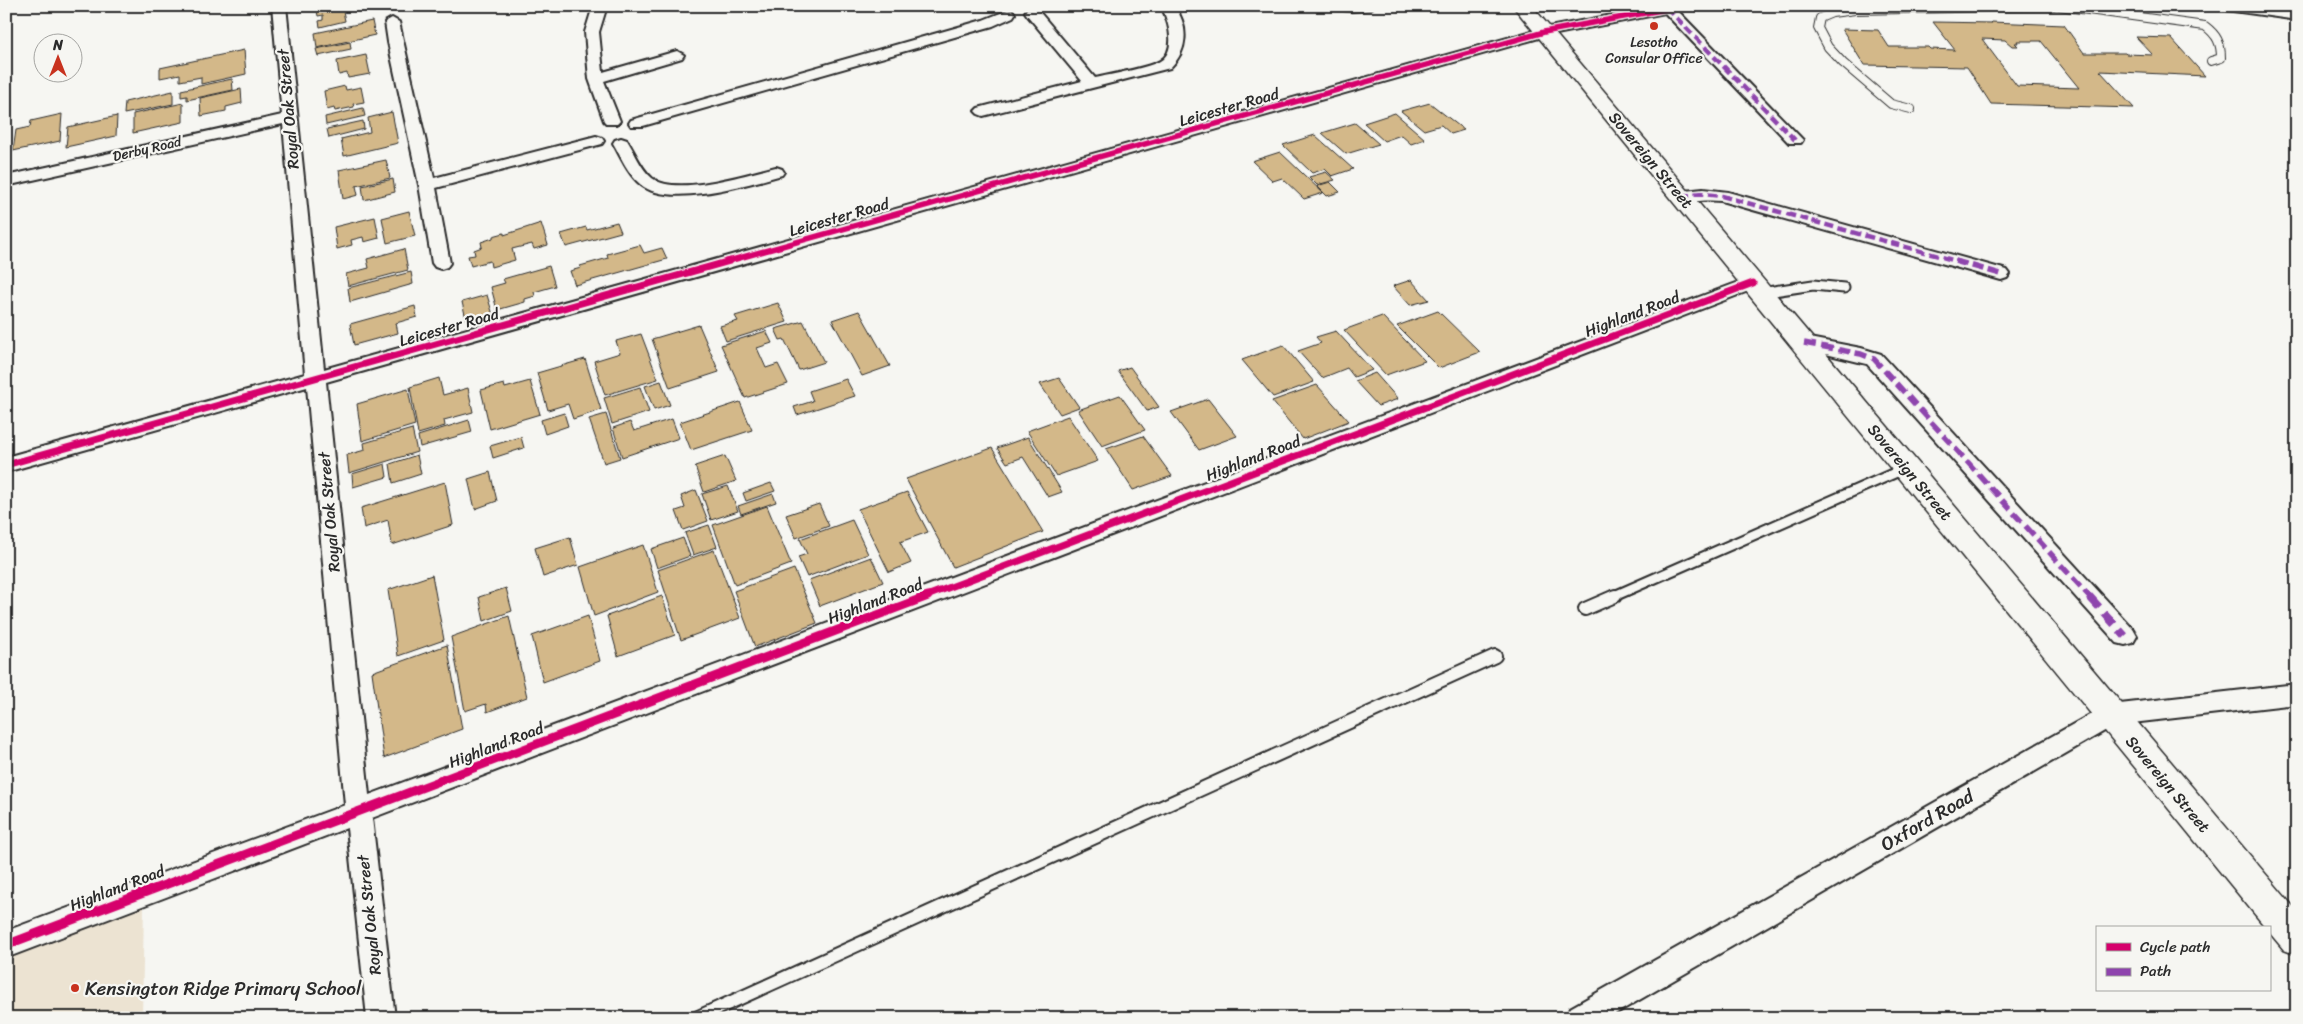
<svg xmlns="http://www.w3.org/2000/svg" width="2303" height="1024" font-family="Sriracha,sans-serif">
<rect width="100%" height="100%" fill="#f6f6f2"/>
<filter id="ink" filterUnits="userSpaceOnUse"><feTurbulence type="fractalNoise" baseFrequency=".02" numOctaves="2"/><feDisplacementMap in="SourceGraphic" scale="10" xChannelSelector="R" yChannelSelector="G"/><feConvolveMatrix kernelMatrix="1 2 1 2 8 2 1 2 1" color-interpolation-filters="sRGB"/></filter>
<g filter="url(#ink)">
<polygon fill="#ece3d2" points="144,905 142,1018 6,1018 6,958"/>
<g fill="#d3b889" stroke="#2b2b2b" fill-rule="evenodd">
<polygon points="316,6 356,6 357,8 343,11 345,21 320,27 319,21 323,20 323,15 318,16"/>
<polygon points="372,21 375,35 317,48 315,33"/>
<path d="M 1933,22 L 1992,23 L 1991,22 L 2064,25 L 2084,53 L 2125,53 L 2126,54 L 2153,55 L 2136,37 L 2171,38 L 2205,76 L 2100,71 L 2134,108 L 1991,104 L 1967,67 L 1864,65 L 1842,29 L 1878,30 L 1889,47 L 1928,47 L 1930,49 L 1955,50 ZM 1982,39 L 2005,40 L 2012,46 L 2018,46 L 2015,43 L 2018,43 L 2017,41 L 2041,41 L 2079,88 L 2017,86 Z"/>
<polygon points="350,42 351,49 318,56 316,49"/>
<polygon points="244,50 246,74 201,84 201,77 180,81 180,74 160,78 160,68"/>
<polygon points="366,55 370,74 348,78 347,73 339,75 337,61"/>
<polygon points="232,79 233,90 187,100 187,96 181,97 181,90"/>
<polygon points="345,86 346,90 361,87 364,102 353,104 354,107 335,111 334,108 327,110 324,91"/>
<polygon points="241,89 242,103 226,107 226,111 201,116 200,98"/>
<polygon points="173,91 173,104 124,114 125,102"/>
<polygon points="183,103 183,122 133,133 133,114"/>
<polygon points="1430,103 1464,130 1451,134 1441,125 1424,130 1401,111"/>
<polygon points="363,108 365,116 326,125 325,117"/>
<polygon points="392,112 398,143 344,156 341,139 370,132 368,118"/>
<polygon points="1395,113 1425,139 1411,144 1401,135 1384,141 1364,123"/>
<polygon points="62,114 60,141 13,151 16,130 30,127 31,121"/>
<polygon points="117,116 116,136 66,147 68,127"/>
<polygon points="363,121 364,129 329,138 327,129"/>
<polygon points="1355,123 1379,144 1346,154 1322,133"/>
<polygon points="1315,135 1353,169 1332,176 1325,169 1312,173 1283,145"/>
<polygon points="1280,152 1323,193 1304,199 1282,178 1273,181 1252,161"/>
<polygon points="386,160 390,178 356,186 358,195 343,199 339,170"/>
<polygon points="1326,172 1335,180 1317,185 1309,177"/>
<polygon points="393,179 395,192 364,200 362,186"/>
<polygon points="1330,182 1340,192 1327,196 1317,186"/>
<polygon points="409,211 415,236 387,243 382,218"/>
<polygon points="375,217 379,238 364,242 363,237 351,240 352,245 337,249 334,227"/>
<polygon points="617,222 621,232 566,247 561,234 586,227 587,230"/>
<polygon points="541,223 548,245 534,249 532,244 512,249 515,260 491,267 490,261 471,266 468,256 475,255 474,250 482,247 481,242 493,238 493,236 504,233 504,235"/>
<polygon points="640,245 644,253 662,248 667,259 575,285 570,271 581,268 580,266 608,258 607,254"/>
<polygon points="404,249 408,270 348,286 346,274 369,268 367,259"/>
<polygon points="549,266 555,286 534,292 535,296 525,299 525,302 497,310 491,287 505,283 503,279"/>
<polygon points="411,272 413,284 350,302 348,288"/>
<polygon points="1411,280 1429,300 1410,305 1393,286"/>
<polygon points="487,295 493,315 467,323 462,302"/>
<polygon points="778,303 787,322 726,341 720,326 738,321 735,316"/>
<polygon points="415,306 417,317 396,323 398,333 354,345 350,324"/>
<polygon points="859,311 890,366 862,376 832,320"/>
<polygon points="1438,311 1480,352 1439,368 1397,326"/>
<polygon points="1382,316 1425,361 1386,375 1344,330"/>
<polygon points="803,321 824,362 799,370 784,339 780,340 775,329"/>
<polygon points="699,325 719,372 670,388 652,339"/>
<polygon points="766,331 772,343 757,348 766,368 778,364 788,384 745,398 721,345"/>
<polygon points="1336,331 1372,370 1354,377 1347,368 1322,378 1298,351 1321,343 1316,337"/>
<polygon points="641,334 658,379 605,395 594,361 620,353 616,341"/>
<polygon points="1283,345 1314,382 1273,397 1242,360"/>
<polygon points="585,359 601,410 573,419 568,404 548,410 537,373"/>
<polygon points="1130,367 1159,407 1147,411 1118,371"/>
<polygon points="1375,373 1398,399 1378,406 1355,381"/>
<polygon points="439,378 443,395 468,388 473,412 444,420 445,426 418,434 410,387"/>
<polygon points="1059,378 1079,407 1060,414 1040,384"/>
<polygon points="846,379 855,396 797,415 794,407 813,401 809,391"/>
<polygon points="530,381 540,414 490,429 481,390 504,384 505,388"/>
<polygon points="661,381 670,405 654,410 645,386"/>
<polygon points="1317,385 1349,421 1303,439 1272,401"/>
<polygon points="640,387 649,412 612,424 604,398"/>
<polygon points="408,389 415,425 362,441 357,404"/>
<polygon points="1120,395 1145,430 1102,446 1078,410"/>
<polygon points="1208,399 1237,436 1199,450 1171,412"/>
<polygon points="740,402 752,430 691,450 680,422"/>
<polygon points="564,413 568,426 545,434 541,420"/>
<polygon points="606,414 620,458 604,463 589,419"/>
<polygon points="1068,416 1098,461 1056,476 1027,431"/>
<polygon points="672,419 679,438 622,457 613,428 630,422 634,431"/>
<polygon points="469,420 472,432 420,447 418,436"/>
<polygon points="412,429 417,452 349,473 347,455 365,450 364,443"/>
<polygon points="1143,436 1172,476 1133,490 1106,449"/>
<polygon points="521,437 524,448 493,458 490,446"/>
<polygon points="1028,437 1062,492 1048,497 1023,457 1007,463 997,448"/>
<polygon points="992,448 1043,532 953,567 906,479"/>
<polygon points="417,455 421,474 393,483 390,464"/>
<polygon points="725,456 736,481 704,492 695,466"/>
<polygon points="385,464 387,477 353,487 352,474"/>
<polygon points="490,472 497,501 475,509 468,479"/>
<polygon points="445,482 453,525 392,545 388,520 364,528 361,508"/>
<polygon points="771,483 775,491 746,501 743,493"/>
<polygon points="728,486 738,511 711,520 702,494"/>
<polygon points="696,490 708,521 683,530 676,511 685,508 681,496"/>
<polygon points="907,492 928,532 900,542 911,563 889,572 858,509"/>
<polygon points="773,494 776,502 741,514 738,506"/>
<polygon points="819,504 829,526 796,538 786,515"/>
<polygon points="767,506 791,564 735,585 713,525"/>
<polygon points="852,520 868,554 807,577 798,557 807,554 800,539"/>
<polygon points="709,525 717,547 693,555 685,533"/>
<polygon points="570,537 578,565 543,577 535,548"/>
<polygon points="683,538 690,556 657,568 651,549"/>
<polygon points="643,545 658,592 594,616 580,567"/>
<polygon points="714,550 740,618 681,640 658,570"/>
<polygon points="871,557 883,582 820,606 809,580"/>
<polygon points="794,569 817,623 755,647 734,591"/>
<polygon points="432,575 444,640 398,656 388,590"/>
<polygon points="506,588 512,611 484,621 479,597"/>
<polygon points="662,596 675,635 618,656 607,616"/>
<polygon points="509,616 527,697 487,712 486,704 465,711 451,637"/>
<polygon points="588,616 600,661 543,682 532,636"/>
<polygon points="447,645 462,729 384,758 372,672"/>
</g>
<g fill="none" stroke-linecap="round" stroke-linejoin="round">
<defs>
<g id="lane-far2">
<polyline points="1335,6 1352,8 1370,6"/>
<path d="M 2059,6 L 2205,26 C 2217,35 2221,43 2221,58 L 2211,61"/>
<polyline points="1911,109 1891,104 1843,63 1828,47 1818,28 1820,18 1832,13 1855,10 2055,6"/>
</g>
<g id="lane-far1">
<polyline points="1761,293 1813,285 1844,288"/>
<polyline points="1612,597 1906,468"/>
</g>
<g id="lane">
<polyline points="1585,609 1615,596"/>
<polyline points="696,1018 1495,656"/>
</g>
<g id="street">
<polygon points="272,6 286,6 324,369 1539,29 1659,6 1689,6 1687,9 1678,11 1803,140 1801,143 1789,143 1665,13 1546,36 326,382 369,795 1747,279 1753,277 1759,279 1762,283 1759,287 372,818 395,1018 367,1018 347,828 6,958 6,931 345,805 307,387 6,472 6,457 305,374 283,124 6,186 6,176 282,115"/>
<polygon points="593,6 607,6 599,32 603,72 677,51 684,55 682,58 604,81 620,121 617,124 607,124 604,121 589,79 585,32"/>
<path d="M 1172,6 L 1175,7 C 1189,27 1188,51 1170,68 L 983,116 L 978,114 L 975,111 L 978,108 L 1082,81 L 1027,15 L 1025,12 L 1027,9 L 1037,9 L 1095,78 C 1109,75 1151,67 1160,61 C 1177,51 1169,24 1163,10 L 1165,7 Z"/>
<polygon points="2219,6 2257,6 2297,12 2297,20 2226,10"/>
<polygon points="1008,10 1013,11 1015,14 1013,17 993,26 643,126 631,126 629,123 631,120 983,20"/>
<polygon points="392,18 399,22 434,178 596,136 602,138 604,141 602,144 436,188 450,263 447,267 441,269 435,267 432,263 419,185 388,42 385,22"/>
<path d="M 621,138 L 627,140 C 635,152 640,168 652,178 C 676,197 748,174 776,167 L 782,169 L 784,172 L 782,175 C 749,184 668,209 640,184 C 628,174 621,157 613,143 L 615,140 Z"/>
<path d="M 1703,189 L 1728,192 L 2007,270 L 2010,274 L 2007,278 L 2001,280 L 1721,201 C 1706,199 1689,203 1675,200 L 1673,196 L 1675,192 Z"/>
<polygon points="1804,337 1861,348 1881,354 2133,629 2137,636 2133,643 2125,645 2117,643 1867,364 1797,347 1795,343 1797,339"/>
<polygon points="2297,684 2297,704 2115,725 1608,1018 1566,1018 1570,1008 2102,708 2111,705"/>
</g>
<polygon id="secondary" points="1513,6 1532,6 2297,911 2297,955 2284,950 2269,932 2269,928 2266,928"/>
</defs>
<use href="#lane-far2" stroke="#2b2b2b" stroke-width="10"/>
<use href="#lane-far1" stroke="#2b2b2b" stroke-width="13"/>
<use href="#lane" stroke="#2b2b2b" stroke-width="16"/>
<use href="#street" stroke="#2b2b2b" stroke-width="4"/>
<use href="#secondary" stroke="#2b2b2b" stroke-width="3"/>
<use href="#lane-far2" stroke="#f6f6f2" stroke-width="8"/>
<use href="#lane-far1" stroke="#f6f6f2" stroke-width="9"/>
<use href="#lane" stroke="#f6f6f2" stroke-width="12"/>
<use href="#street" fill="#f6f6f2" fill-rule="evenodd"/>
<use href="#secondary" fill="#f6f6f2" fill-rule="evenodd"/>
<g stroke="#8e44ad" stroke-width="4.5" stroke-dasharray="9 4.5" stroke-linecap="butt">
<polyline points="1667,8 1795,140"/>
<polyline points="1681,196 1703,194 1722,196 1960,262"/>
</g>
<g stroke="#8e44ad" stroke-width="5.5" stroke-dasharray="12 5.5" stroke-linecap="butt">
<polyline points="1955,261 2001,274"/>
<polyline points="1804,343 1861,354 1874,359 2090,597"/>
</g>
<polyline stroke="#8e44ad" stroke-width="8" stroke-dasharray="15 8" stroke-linecap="butt" points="2089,596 2125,636"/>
<defs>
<polyline id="cycleway-far2" points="725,262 1544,32 1682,6"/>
<g id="cycleway-far1">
<polyline points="6,465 730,261"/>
<polyline points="924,597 1753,283"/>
</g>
<polyline id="cycleway" points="6,945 928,596"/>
</defs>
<use href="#cycleway-far2" stroke="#f6f6f2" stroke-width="8"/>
<use href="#cycleway-far1" stroke="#f6f6f2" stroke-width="10"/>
<use href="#cycleway" stroke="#f6f6f2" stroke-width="12"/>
<use href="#cycleway-far2" stroke="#d6006c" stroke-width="5.5"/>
<use href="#cycleway-far1" stroke="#d6006c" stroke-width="7"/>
<use href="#cycleway" stroke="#d6006c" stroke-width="9"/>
</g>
</g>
<g fill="#c8321e" stroke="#f6f6f2" stroke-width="2">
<circle cx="1654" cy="26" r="5"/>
<circle cx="75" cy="988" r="5"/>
</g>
<g text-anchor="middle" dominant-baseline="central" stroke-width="4.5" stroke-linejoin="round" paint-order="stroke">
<g font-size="14" fill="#2b2b2b" stroke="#f6f6f2">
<text x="1654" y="42">Lesotho<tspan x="1654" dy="16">Consular Office</tspan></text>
</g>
<g font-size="14" fill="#2b2b2b" stroke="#f6f6f2">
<text transform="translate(147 149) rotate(-13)">Derby Road</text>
</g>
<g font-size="16" fill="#2b2b2b" stroke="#f6f6f2">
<text transform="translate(1229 107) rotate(-16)">Leicester Road</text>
<text transform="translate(288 109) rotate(-95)">Royal Oak Street</text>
<text transform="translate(1651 160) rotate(50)">Sovereign Street</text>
<text transform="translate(839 217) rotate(-16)">Leicester Road</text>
<text transform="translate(1632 314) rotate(-21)">Highland Road</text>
<text transform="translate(449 327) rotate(-16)">Leicester Road</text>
<text transform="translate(1253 458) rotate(-21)">Highland Road</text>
<text transform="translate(1910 472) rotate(50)">Sovereign Street</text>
<text transform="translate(329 512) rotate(-95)">Royal Oak Street</text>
<text transform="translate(875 601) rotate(-21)">Highland Road</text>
<text transform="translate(496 745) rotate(-21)">Highland Road</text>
<text transform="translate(2168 784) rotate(50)">Sovereign Street</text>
<text transform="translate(117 888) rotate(-21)">Highland Road</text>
<text transform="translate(369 915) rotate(-96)">Royal Oak Street</text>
</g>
<g font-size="19" fill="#2b2b2b" stroke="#f6f6f2">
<text transform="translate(1927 820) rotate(-30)">Oxford Road</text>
</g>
<g font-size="19" fill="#2b2b2b" stroke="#f6f6f2" text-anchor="start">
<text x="85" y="988">Kensington Ridge Primary School</text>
</g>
</g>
<rect width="2303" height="1024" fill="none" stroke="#f6f6f2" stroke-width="25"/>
<rect x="12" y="12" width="2278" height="999" fill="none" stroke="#2b2b2b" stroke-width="2" filter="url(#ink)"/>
<rect x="2096" y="926" width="175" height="65" fill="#f6f6f2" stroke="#a5a5a2"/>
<rect x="2106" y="943" width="25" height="8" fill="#d6006c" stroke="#a5a5a2"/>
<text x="2140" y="952" font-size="15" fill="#2b2b2b">Cycle path</text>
<rect x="2106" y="968" width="25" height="8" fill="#8e44ad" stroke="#a5a5a2"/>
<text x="2140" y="976" font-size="15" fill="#2b2b2b">Path</text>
<g transform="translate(58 58)"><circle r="24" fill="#f6f6f2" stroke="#a5a5a2"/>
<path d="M0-4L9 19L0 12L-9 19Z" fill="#c8321e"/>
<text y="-8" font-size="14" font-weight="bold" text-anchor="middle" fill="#2b2b2b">N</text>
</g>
</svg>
